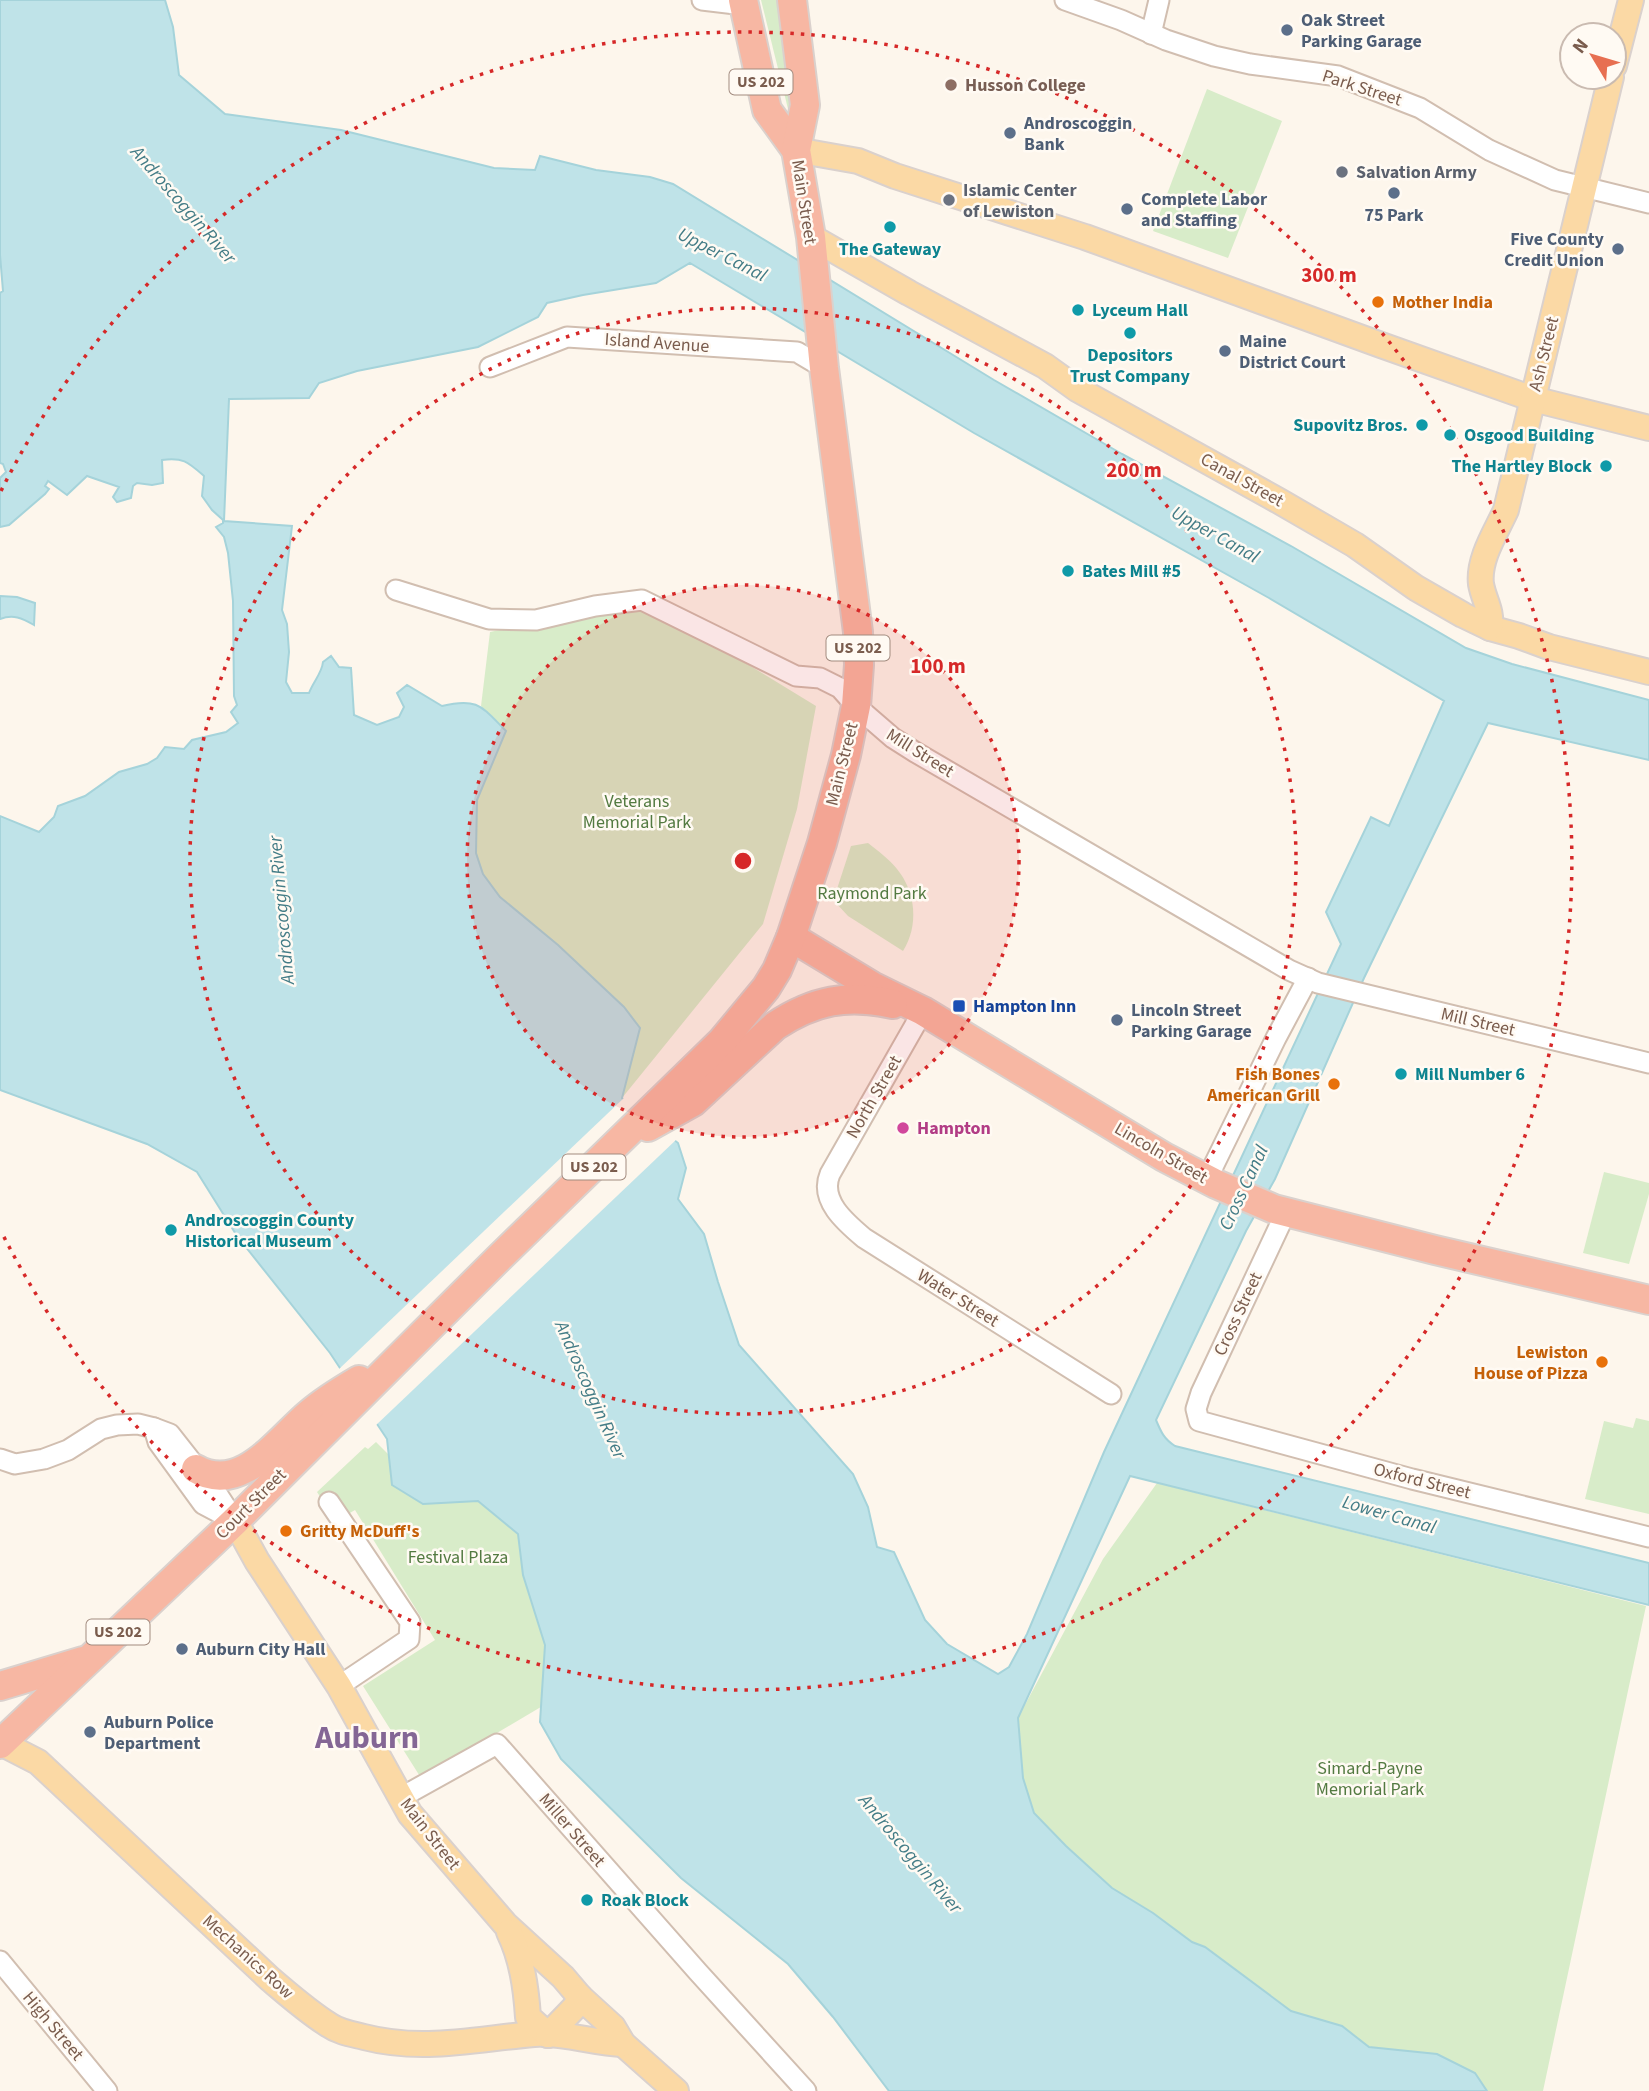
<svg xmlns="http://www.w3.org/2000/svg" width="1649" height="2091" font-family="'Source Sans 3',sans-serif">
<rect width="100%" height="100%" fill="#fdf6ec"/>
<g fill="#d8ecc9">
<polygon points="761,0 779,0 794,117 790,117"/>
<polygon points="1207,89 1282,121 1228,258 1153,231"/>
<polygon points="642,600 816,706 797,809 763,924 622,1098 639,1027 624,1007 558,945 500,897 483,874 476,853 477,800 505,731 481,706 490,632"/>
<path d="M 868,843 C 878,851 889,859 897,869 C 916,892 919,926 903,951 L 848,916 L 836,903 L 837,889 L 851,846 Z"/>
<polygon points="1604,1172 1649,1183 1649,1194 1629,1264 1583,1253"/>
<polygon points="1636,1418 1649,1421 1649,1514 1585,1499 1604,1421 1633,1428"/>
<polygon points="376,1442 398,1464 507,1498 523,1549 523,1577 533,1597 545,1606 556,1698 421,1778 363,1686 435,1640 355,1510 336,1521 317,1492 365,1447 368,1449"/>
<polygon points="1157,1483 1646,1606 1543,2091 1487,2091 1475,2073 1437,2054 1369,2047 1342,2026 1291,2011 1205,1947 1192,1942 1153,1913 1112,1888 1066,1846 1034,1813 1023,1778 1018,1718 1103,1559"/>
</g>
<g fill="#bfe3e8" stroke="#a5d3da" stroke-width="2" fill-rule="evenodd">
<path d="M 0,0 L 165,0 L 173,27 L 179,75 L 225,114 L 341,130 L 494,168 L 535,170 L 540,156 L 596,170 L 650,177 L 673,184 L 994,380 L 1122,454 L 1291,546 L 1466,648 L 1512,664 L 1649,700 L 1649,760 L 1488,723 L 1364,978 L 1275,1179 L 1246,1231 L 1156,1420 C 1161,1432 1164,1439 1175,1446 L 1649,1563 L 1649,1605 L 1130,1476 L 1018,1718 L 1023,1778 L 1034,1813 L 1066,1846 L 1112,1888 L 1153,1913 L 1192,1942 L 1205,1947 L 1291,2011 L 1342,2026 L 1369,2047 L 1437,2054 L 1475,2073 L 1487,2091 L 889,2091 L 833,2017 L 788,1964 L 681,1878 L 561,1759 L 540,1722 L 545,1645 L 523,1575 L 518,1534 L 478,1501 L 423,1504 L 392,1485 L 387,1439 L 330,1353 L 237,1236 L 197,1172 L 147,1144 L 0,1090 L 0,816 L 39,832 L 54,817 L 58,806 L 85,796 L 119,772 L 147,764 L 157,758 L 165,747 L 184,749 L 192,740 L 226,732 L 238,723 L 231,712 L 237,705 L 234,696 L 233,601 L 228,553 L 224,537 L 216,527 L 223,523 L 223,520 L 212,510 L 202,496 L 204,476 C 188,462 183,457 162,460 L 163,483 L 152,485 L 137,483 L 133,486 L 131,498 L 117,502 L 113,497 L 119,487 L 87,476 L 67,495 L 48,481 L 45,486 L 49,489 L 45,494 L 9,525 L 0,527 L 0,478 L 6,472 L 3,464 L 0,463 L 0,293 L 3,291 L 0,255 ZM 690,263 L 974,433 L 1269,598 L 1444,701 L 1389,826 L 1371,817 L 1326,912 L 1341,944 L 1104,1452 L 1027,1634 L 1009,1667 L 998,1674 L 947,1644 L 925,1620 L 894,1552 L 877,1547 L 868,1507 L 853,1474 L 739,1345 L 718,1282 L 704,1234 L 678,1199 L 686,1168 L 678,1143 L 622,1098 L 640,1028 L 624,1007 L 558,945 L 500,897 L 483,874 L 476,853 L 477,800 L 506,731 C 482,707 478,697 442,706 L 407,685 L 397,693 L 404,707 L 399,717 L 377,725 L 354,715 L 351,668 L 339,667 L 331,656 L 323,662 C 322,673 313,682 309,693 L 292,693 L 286,682 L 289,652 L 287,624 L 282,610 L 292,526 L 224,521 L 229,399 L 309,398 L 319,383 L 357,371 L 478,347 L 538,317 L 547,303 L 583,295 L 656,283 Z"/>
<path d="M 0,596 L 17,597 L 35,603 L 34,625 C 22,618 13,614 0,619 Z"/>
</g>
<polygon fill="#fdf6ec" points="626,1096 678,1138 374,1427 338,1370"/>
<g fill="none" stroke-linecap="round" stroke-linejoin="round">
<defs>
<g id="minor">
<polyline points="702,0 744,5"/>
<polyline points="1065,0 1121,20 1166,40 1214,56 1250,64 1338,76 1420,108 1489,150 1555,180 1649,203"/>
<polyline points="1151,34 1159,0"/>
<polyline points="490,367 567,337 797,352 824,368"/>
<polyline points="396,590 489,619 536,620 595,606 642,600 796,676 820,678 840,688 856,706 893,738 915,752 1289,970 1318,983 1649,1063"/>
<path d="M 923,1011 L 830,1174 C 819,1200 845,1222 864,1238 L 1111,1394"/>
<polyline points="1207,1179 1276,1038 1308,978"/>
<polyline points="1286,1212 1201,1393 1196,1409 1199,1421 1412,1479 1649,1537"/>
<polyline points="154,1428 158,1442 203,1504 233,1520"/>
<polyline points="0,1459 15,1464 44,1459 68,1450 101,1429 117,1425 138,1424 154,1428 170,1434 218,1495 235,1521"/>
<polyline points="329,1502 410,1622 409,1639 339,1686"/>
<polyline points="400,1798 497,1744 698,1972 806,2091"/>
<polyline points="0,1961 107,2091"/>
</g>
<g id="major">
<polyline points="1614,66 1631,0"/>
<polyline points="796,150 858,161 895,176 1085,237 1381,345 1533,399 1649,428"/>
<polyline points="811,237 909,293 1045,366 1077,389 1279,501 1355,545 1416,588 1463,615 1490,628 1519,636 1549,647 1649,672"/>
<path d="M 1490,628 C 1492,609 1484,601 1481,584 C 1478,559 1496,532 1506,510 L 1611,77"/>
<polyline points="235,1521 257,1561 339,1686 410,1814 505,1924 563,1977 580,1997 613,2027 623,2044 676,2091"/>
<path d="M 1,1743 L 38,1762 L 270,1979 C 289,1995 308,2012 329,2025 C 339,2032 352,2034 364,2037 C 422,2052 475,2039 534,2034 C 564,2032 593,2043 623,2044"/>
<path d="M 509,1932 C 522,1959 526,1987 528,2017 L 548,2035"/>
<polyline points="548,2035 575,2007 580,1997"/>
</g>
<g id="highway">
<polyline points="743,0 767,110 796,150"/>
<polyline points="791,937 872,986 923,1011 1164,1157 1216,1184 1274,1209 1435,1250 1649,1300"/>
<path d="M 648,1127 L 693,1102 L 775,1026 C 814,1000 847,994 893,1004"/>
<path d="M 196,1469 C 241,1495 279,1439 309,1414 C 324,1401 342,1390 359,1380"/>
<polyline points="0,1686 83,1661"/>
<polyline points="0,1744 235,1521 498,1259 722,1041 766,988 777,970 791,937 822,843 846,755 856,706 859,665 858,632 824,368 811,237 796,150 805,105 792,0"/>
</g>
</defs>
<use href="#minor" stroke="#d1beb0" stroke-width="23"/>
<use href="#major" stroke="#dad1cd" stroke-width="28"/>
<use href="#highway" stroke="#dad1cd" stroke-width="32"/>
<use href="#minor" stroke="#fff" stroke-width="19"/>
<use href="#major" stroke="#fbd9a5" stroke-width="24"/>
<use href="#highway" stroke="#f7b7a3" stroke-width="28"/>
</g>
<circle cx="743" cy="861" r="276" fill="#d62828" fill-opacity=".12"/>
<g fill="none" stroke="#d62828" stroke-width="3.5" stroke-dasharray="3.5 7">
<circle cx="743" cy="861" r="276"/>
<circle cx="743" cy="861" r="553"/>
<path d="M1 491A829 829 0 1 1 1 1231"/>
</g>
<g fill="#5c6f8a" stroke="#fffaf3" stroke-width="2.5">
<circle cx="1287" cy="30" r="7"/>
<circle cx="1010" cy="133" r="7"/>
<circle cx="1394" cy="193" r="7"/>
<circle cx="1127" cy="209" r="7"/>
<circle cx="1618" cy="249" r="7"/>
<circle cx="1225" cy="351" r="7"/>
<circle cx="1117" cy="1020" r="7"/>
<circle cx="182" cy="1649" r="7"/>
<circle cx="90" cy="1732" r="7"/>
</g>
<circle fill="#8d6e63" stroke="#fffaf3" stroke-width="2.5" cx="951" cy="85" r="7"/>
<g fill="#6b7280" stroke="#fffaf3" stroke-width="2.5">
<circle cx="1342" cy="172" r="7"/>
<circle cx="949" cy="200" r="7"/>
</g>
<g fill="#0f9aa8" stroke="#fffaf3" stroke-width="2.5">
<circle cx="890" cy="227" r="7"/>
<circle cx="1078" cy="310" r="7"/>
<circle cx="1130" cy="333" r="7"/>
<circle cx="1422" cy="425" r="7"/>
<circle cx="1450" cy="435" r="7"/>
<circle cx="1606" cy="466" r="7"/>
<circle cx="1068" cy="571" r="7"/>
<circle cx="1401" cy="1074" r="7"/>
<circle cx="171" cy="1230" r="7"/>
<circle cx="587" cy="1900" r="7"/>
</g>
<g fill="#e8710a" stroke="#fffaf3" stroke-width="2.5">
<circle cx="1378" cy="302" r="7"/>
<circle cx="1334" cy="1084" r="7"/>
<circle cx="1602" cy="1362" r="7"/>
<circle cx="286" cy="1531" r="7"/>
</g>
<rect fill="#1a4fb4" stroke="#fffaf3" stroke-width="2.5" x="952" y="999" width="14" height="14" rx="3.5"/>
<circle fill="#d1479c" stroke="#fffaf3" stroke-width="2.5" cx="903" cy="1128" r="7"/>
<g text-anchor="middle" dominant-baseline="central" stroke-width="5" stroke-linejoin="round" paint-order="stroke">
<g fill="#fffaf3" stroke="#a28b7f" stroke-width="2">
<rect x="729.5" y="69.5" width="63" height="25" rx="5"/>
<rect x="826.5" y="635.5" width="63" height="25" rx="5"/>
<rect x="562.5" y="1154.5" width="63" height="25" rx="5"/>
<rect x="86.5" y="1619.5" width="63" height="25" rx="5"/>
</g>
<g font-size="16" font-weight="bold" fill="#7a5c4d">
<text x="761" y="82">US 202</text>
<text x="858" y="648">US 202</text>
<text x="594" y="1167">US 202</text>
<text x="118" y="1632">US 202</text>
</g>
<g font-size="18" font-weight="bold" fill="#4e5e75" stroke="#fffaf3" text-anchor="start">
<text x="1301" y="20">Oak Street<tspan x="1301" dy="21">Parking Garage</tspan></text>
<text x="1024" y="123">Androscoggin<tspan x="1024" dy="21">Bank</tspan></text>
<text x="1141" y="199">Complete Labor<tspan x="1141" dy="21">and Staffing</tspan></text>
<text x="1394" y="215" text-anchor="middle">75 Park</text>
<text x="1604" y="239" text-anchor="end">Five County<tspan x="1604" dy="21">Credit Union</tspan></text>
<text x="1239" y="341">Maine<tspan x="1239" dy="21">District Court</tspan></text>
<text x="1131" y="1010">Lincoln Street<tspan x="1131" dy="21">Parking Garage</tspan></text>
<text x="196" y="1649">Auburn City Hall</text>
<text x="104" y="1722">Auburn Police<tspan x="104" dy="21">Department</tspan></text>
</g>
<g font-size="18" font-weight="bold" fill="#785e54" stroke="#fffaf3" text-anchor="start">
<text x="965" y="85">Husson College</text>
</g>
<g font-size="18" fill="#7a5c4d" stroke="#fffaf3">
<text transform="translate(1362 88) rotate(18)">Park Street</text>
<text transform="translate(804 202) rotate(81)">Main Street</text>
<text transform="translate(657 343) rotate(4)">Island Avenue</text>
<text transform="translate(1544 354) rotate(-76)">Ash Street</text>
<text transform="translate(1242 480) rotate(29)">Canal Street</text>
<text transform="translate(920 753) rotate(32)">Mill Street</text>
<text transform="translate(842 764) rotate(-76)">Main Street</text>
<text transform="translate(1478 1022) rotate(13)">Mill Street</text>
<text transform="translate(874 1097) rotate(-60)">North Street</text>
<text transform="translate(1161 1153) rotate(30)">Lincoln Street</text>
<text transform="translate(958 1298) rotate(32)">Water Street</text>
<text transform="translate(1238 1314) rotate(-65)">Cross Street</text>
<text transform="translate(1422 1481) rotate(14)">Oxford Street</text>
<text transform="translate(251 1504) rotate(-45)">Court Street</text>
<text transform="translate(572 1830) rotate(49)">Miller Street</text>
<text transform="translate(430 1834) rotate(52)">Main Street</text>
<text transform="translate(248 1957) rotate(42)">Mechanics Row</text>
<text transform="translate(53 2026) rotate(50)">High Street</text>
</g>
<g font-size="18" font-weight="bold" fill="#5b616d" stroke="#fffaf3" text-anchor="start">
<text x="1356" y="172">Salvation Army</text>
<text x="963" y="190">Islamic Center<tspan x="963" dy="21">of Lewiston</tspan></text>
</g>
<g font-size="18" font-weight="bold" fill="#0d838f" stroke="#fffaf3" text-anchor="start">
<text x="890" y="249" text-anchor="middle">The Gateway</text>
<text x="1092" y="310">Lyceum Hall</text>
<text x="1130" y="355" text-anchor="middle">Depositors<tspan x="1130" dy="21">Trust Company</tspan></text>
<text x="1408" y="425" text-anchor="end">Supovitz Bros.</text>
<text x="1464" y="435">Osgood Building</text>
<text x="1592" y="466" text-anchor="end">The Hartley Block</text>
<text x="1082" y="571">Bates Mill #5</text>
<text x="1415" y="1074">Mill Number 6</text>
<text x="185" y="1220">Androscoggin County<tspan x="185" dy="21">Historical Museum</tspan></text>
<text x="601" y="1900">Roak Block</text>
</g>
<g font-size="18" font-weight="bold" fill="#c56008" stroke="#fffaf3" text-anchor="start">
<text x="1392" y="302">Mother India</text>
<text x="1320" y="1074" text-anchor="end">Fish Bones<tspan x="1320" dy="21">American Grill</tspan></text>
<text x="1588" y="1352" text-anchor="end">Lewiston<tspan x="1588" dy="21">House of Pizza</tspan></text>
<text x="300" y="1531">Gritty McDuff's</text>
</g>
<g font-size="18" fill="#537a41" stroke="#fffaf3">
<text x="637" y="801">Veterans<tspan x="637" dy="21">Memorial Park</tspan></text>
<text x="872" y="893">Raymond Park</text>
<text x="458" y="1557">Festival Plaza</text>
<text x="1370" y="1768">Simard-Payne<tspan x="1370" dy="21">Memorial Park</tspan></text>
</g>
<g font-size="18" font-weight="bold" fill="#164399" stroke="#fffaf3" text-anchor="start">
<text x="973" y="1006">Hampton Inn</text>
</g>
<g font-size="18" font-weight="bold" fill="#b23c85" stroke="#fffaf3" text-anchor="start">
<text x="917" y="1128">Hampton</text>
</g>
<g font-size="19" font-style="italic" fill="#437c86" stroke="#fffaf3">
<text transform="translate(183 205) rotate(49)">Androscoggin River</text>
<text transform="translate(722 255) rotate(27)">Upper Canal</text>
<text transform="translate(1215 535) rotate(29)">Upper Canal</text>
<text transform="translate(282 910) rotate(-95)">Androscoggin River</text>
<text transform="translate(1244 1188) rotate(-65)">Cross Canal</text>
<text transform="translate(590 1390) rotate(66)">Androscoggin River</text>
<text transform="translate(1389 1515) rotate(16)">Lower Canal</text>
<text transform="translate(910 1854) rotate(50)">Androscoggin River</text>
</g>
<g font-size="32" font-weight="bold" fill="#846695" stroke="#fffaf3">
<text x="367" y="1738">Auburn</text>
</g>
</g>
<circle cx="743" cy="861" r="10" fill="#d62828" stroke="#fffaf3" stroke-width="3.5"/>
<g font-size="21" text-anchor="middle" font-weight="bold" fill="#d62828" stroke="#fffaf3" stroke-width="5" stroke-linejoin="round" paint-order="stroke">
<text x="1329" y="282">300 m</text>
<text x="1134" y="477">200 m</text>
<text x="938" y="673">100 m</text>
</g>
<g transform="translate(1593 56) rotate(308)"><circle r="33" fill="#fffaf3" stroke="#cabbb1" stroke-width="2"/>
<path d="M0-5L12 26L0 18L-12 26Z" fill="#e76f51"/>
<text y="-10" font-size="19" font-weight="bold" text-anchor="middle" fill="#7a5c4d">N</text>
</g>
</svg>
